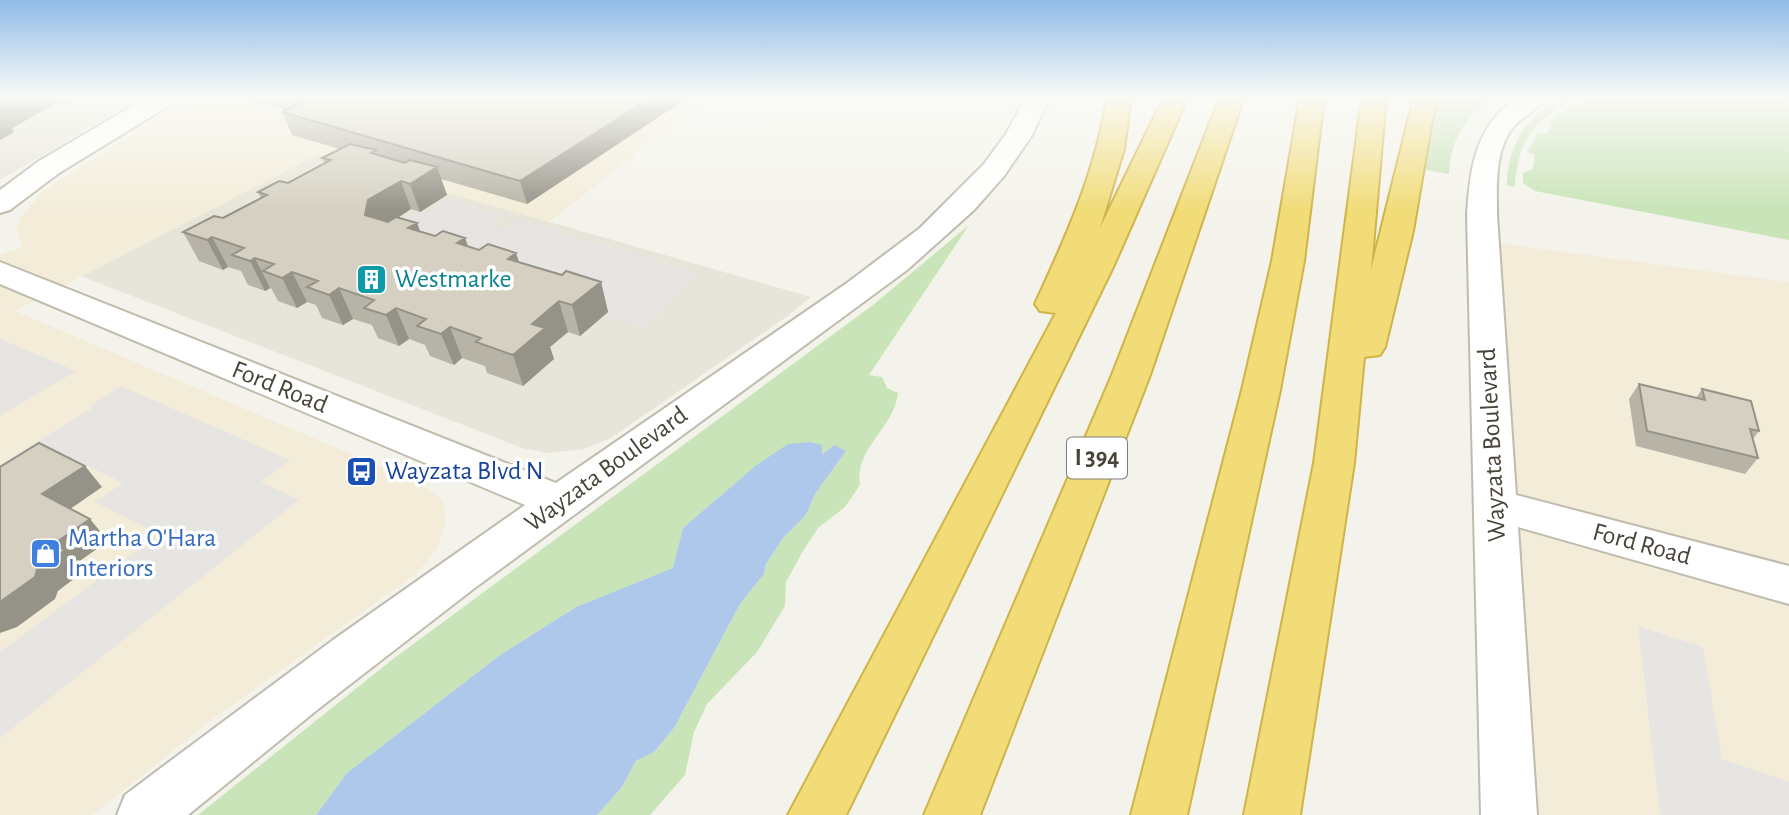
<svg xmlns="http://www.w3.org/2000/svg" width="1789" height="815" font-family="'Alegreya Sans',sans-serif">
<rect width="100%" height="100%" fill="#f4f3eb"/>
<g fill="#e7e5d9">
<polygon points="0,97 142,97 0,180"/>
<polygon points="317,155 811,297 789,315 611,438 584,449 548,453 522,448 81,276"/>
</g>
<g fill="#f3ecd9">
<polygon points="191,97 708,97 549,222 317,155 15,311 417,482 442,499 446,520 438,548 416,574 210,721 93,815 0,815 0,255 22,247 17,230 20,218 43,191"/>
<polygon points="1483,241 1789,282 1789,815 1509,815"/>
</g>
<g fill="#c9e4b8">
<path d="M 1436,97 L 1499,97 L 1493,98 L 1497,102 L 1486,102 C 1463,122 1450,143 1449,174 L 1421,169 Z"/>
<path d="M 1565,97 L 1578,97 C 1537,118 1517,139 1515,187 L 1507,185 C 1507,144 1528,114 1565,97 Z"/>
<polygon points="1587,97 1789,97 1789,240 1535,191 1523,183 1523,173 1533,169 1535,155 1527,152 1538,133 1545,134 1552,126 1549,121"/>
<path d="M 969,225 L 869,375 L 882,377 L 887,388 L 898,393 C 894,429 854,448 860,485 L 845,507 L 818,528 L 803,551 L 786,582 L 785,606 L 757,652 L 707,704 L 694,732 L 685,775 L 650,815 L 597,815 L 622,787 L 636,761 L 654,752 L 674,728 L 740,604 L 764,574 L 766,564 L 783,538 L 806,515 L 815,494 L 846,451 L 754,467 L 683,528 L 674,568 L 576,607 L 500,655 L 347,773 L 316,815 L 198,815 L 393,659 L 873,305 Z"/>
</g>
<g fill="#e6e5e2">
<polygon points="446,199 504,216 488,229 502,231 518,220 700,273 660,309 664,311 646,328 604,315 607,311 389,229 414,213 424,213"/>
<polygon points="0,339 76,371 0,416"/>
<polygon points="121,386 290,460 261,482 299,500 0,738 0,652 159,534 95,502 123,483 61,453 32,471 9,459 92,408 90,406"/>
<polygon points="1638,626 1703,647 1722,759 1789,782 1789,815 1660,815"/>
</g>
<polygon fill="#adc8eb" points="810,442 822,445 822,455 834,445 846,451 815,494 806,515 783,538 766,564 764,574 740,604 674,728 654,752 636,761 622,787 597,815 316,815 347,773 500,655 576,607 673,568 683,528 754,467 788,444"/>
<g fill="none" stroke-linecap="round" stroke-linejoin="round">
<defs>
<g id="minor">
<polygon points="148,97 178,97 175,102 59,173 10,210 0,213 0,190 39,161"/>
<polygon points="1026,97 1050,97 1032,135 1004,176 974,210 907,270 472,590 317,710 188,815 117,815 125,795 177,756 333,640 525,505 0,284 0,262 556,483 847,283 920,228 984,164 1006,134"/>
<path d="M 1518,97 L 1547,97 C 1539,109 1524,115 1515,125 C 1494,148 1497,186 1497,215 L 1516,495 L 1789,566 L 1789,604 L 1518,527 L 1537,815 L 1481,815 L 1467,215 C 1470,167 1475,126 1518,97 Z"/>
</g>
<g id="highway">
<path d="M 1107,97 L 1131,97 L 1124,149 L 1100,228 L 1164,97 L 1188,97 L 1114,265 L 846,815 L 788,815 L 1056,313 L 1040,311 L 1035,304 C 1066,237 1096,171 1107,97 Z"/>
<polygon points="1220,97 1244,97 1150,375 980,815 924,815 1112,375"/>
<polygon points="1300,97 1324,97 1304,261 1280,390 1187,815 1131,815 1242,390 1272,261"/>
<polygon points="1362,97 1386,97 1371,270 1414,97 1438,97 1432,120 1413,231 1385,347 1380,355 1364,357 1354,463 1300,815 1244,815 1314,463"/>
</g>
</defs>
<use href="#minor" stroke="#bfbcae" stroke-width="4"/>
<use href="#highway" stroke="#d0b349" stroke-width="4"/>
<use href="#minor" fill="#fff" fill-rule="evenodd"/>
<use href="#highway" fill="#f1dc78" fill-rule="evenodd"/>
</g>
<g fill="#b7b3a6">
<polygon points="0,97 77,97 67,103 58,102 12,128 14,132 0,140"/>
<polygon points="240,97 689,97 527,204 441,179 447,195 420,212 411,209 399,217 417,223 420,232 435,236 465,238 468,246 562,275 601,282 608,312 580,336 568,332 550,347 554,359 523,386 487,373 485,366 462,358 454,365 430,356 425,345 409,339 399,346 378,338 372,325 353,319 343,325 322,318 316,305 307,302 297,308 278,301 271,288 265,291 248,285 241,271 228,267 223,270 199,261 183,232 223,218 261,198 258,192 288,183 325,164 322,158 340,149 292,135 282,112 286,110"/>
<polygon points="1639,384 1696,398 1702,389 1759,431 1753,439 1758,458 1745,474 1636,446 1629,399"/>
</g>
<g fill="#959287">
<polygon points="3,97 55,97 58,102 12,128 14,132 0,140 0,98"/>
<polygon points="63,97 77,97 67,103"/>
<polygon points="291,97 334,97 298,114"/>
<polygon points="652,97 689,97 527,204 520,181"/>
<polygon points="437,167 447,195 420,212 410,184"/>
<polygon points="401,181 411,209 380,229 365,215 368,200"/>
<polygon points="417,223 428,252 408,228"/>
<polygon points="212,237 228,267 223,270 207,240"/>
<polygon points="465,238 475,267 457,243"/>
<polygon points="516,253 526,282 508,259"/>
<polygon points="255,258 270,288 265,291 250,261"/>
<polygon points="292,272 307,302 297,308 282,278"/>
<polygon points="601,282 608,312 580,336 572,305"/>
<polygon points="339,288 353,319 343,325 329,295"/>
<polygon points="559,301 568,332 550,347 554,359 523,386 513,355 532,324"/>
<polygon points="396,308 409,339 399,346 386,315"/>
<polygon points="450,327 462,358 454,365 441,334"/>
<polygon points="85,466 102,487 60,516 42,494"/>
<polygon points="90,519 108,541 77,563 84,571 58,591 55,599 17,627 0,633 0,602 37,569 54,544"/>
</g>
<g fill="#d5d0c1" stroke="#959287" stroke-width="2">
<polygon points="315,97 652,97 520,181 282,112"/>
<polygon points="350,144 376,150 371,153 405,163 410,160 437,167 410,184 401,181 368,200 365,215 388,222 396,217 417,223 408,228 435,236 443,231 465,238 457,243 479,250 488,244 516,253 508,259 562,275 566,271 601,282 572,305 559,301 532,324 545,328 513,355 476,342 481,338 450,327 441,334 417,326 426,319 396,308 386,315 364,308 374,300 339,288 329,295 307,287 318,281 292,272 282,278 263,271 274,264 255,258 250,261 232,255 244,248 212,237 207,240 183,232 214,216 223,218 267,195 258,192 279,181 288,183 331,160 322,158"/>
<polygon points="1639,384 1705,400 1702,389 1751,401 1759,431 1750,429 1758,458 1647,431"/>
<polygon points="39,443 85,466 42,494 90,519 54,544 65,550 37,569 35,577 0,602 0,467"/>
</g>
<linearGradient id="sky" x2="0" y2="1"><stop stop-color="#90bce9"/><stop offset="0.46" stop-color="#fafaf6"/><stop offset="1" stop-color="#fafaf6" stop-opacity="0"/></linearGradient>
<rect width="1789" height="211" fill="url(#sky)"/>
<defs>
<symbol id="building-square" viewBox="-11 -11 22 22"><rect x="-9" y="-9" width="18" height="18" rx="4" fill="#0f9aa8" stroke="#fff"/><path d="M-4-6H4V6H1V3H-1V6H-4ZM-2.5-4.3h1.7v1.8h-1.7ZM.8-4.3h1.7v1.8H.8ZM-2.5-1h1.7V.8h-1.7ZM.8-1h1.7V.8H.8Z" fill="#fff"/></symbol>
<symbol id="bus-square" viewBox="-11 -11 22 22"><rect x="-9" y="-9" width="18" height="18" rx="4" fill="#1a4fb4" stroke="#fff"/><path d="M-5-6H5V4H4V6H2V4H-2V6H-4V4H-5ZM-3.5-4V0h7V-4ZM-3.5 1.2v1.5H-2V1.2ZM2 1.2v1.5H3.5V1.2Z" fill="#fff"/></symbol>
<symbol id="shop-square" viewBox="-11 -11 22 22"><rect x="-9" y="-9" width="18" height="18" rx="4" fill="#3f7fe0" stroke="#fff"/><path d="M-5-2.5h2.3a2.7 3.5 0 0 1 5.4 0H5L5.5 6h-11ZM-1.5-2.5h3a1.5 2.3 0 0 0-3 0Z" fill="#fff"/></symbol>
</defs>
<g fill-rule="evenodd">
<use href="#building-square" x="354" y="262" width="35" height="35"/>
<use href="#bus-square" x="344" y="454" width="35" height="35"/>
<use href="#shop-square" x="28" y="536" width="35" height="35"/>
</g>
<g text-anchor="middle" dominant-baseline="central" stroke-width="7" stroke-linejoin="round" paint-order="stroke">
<rect fill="#fff" stroke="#7f7c74" stroke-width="2" x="1067" y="437.5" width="60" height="41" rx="5"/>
<g font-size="24" font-weight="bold" fill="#484439">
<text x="1097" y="458">I 394</text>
</g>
<g font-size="26" fill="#0d838f" stroke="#fff" text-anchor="start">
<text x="395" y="279">Westmarke</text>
</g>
<g font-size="26" fill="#484439" stroke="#fff">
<text transform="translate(280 387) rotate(22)">Ford Road</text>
<text transform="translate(1492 445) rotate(-93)">Wayzata Boulevard</text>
<text transform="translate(606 469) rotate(-36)">Wayzata Boulevard</text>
<text transform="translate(1642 544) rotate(15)">Ford Road</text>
</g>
<g font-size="26" fill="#164399" stroke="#fff" text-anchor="start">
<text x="385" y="471">Wayzata Blvd N</text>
</g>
<g font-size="26" fill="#366cbe" stroke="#fff" text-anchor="start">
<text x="68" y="538">Martha O'Hara<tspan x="68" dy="30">Interiors</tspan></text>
</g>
</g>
</svg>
